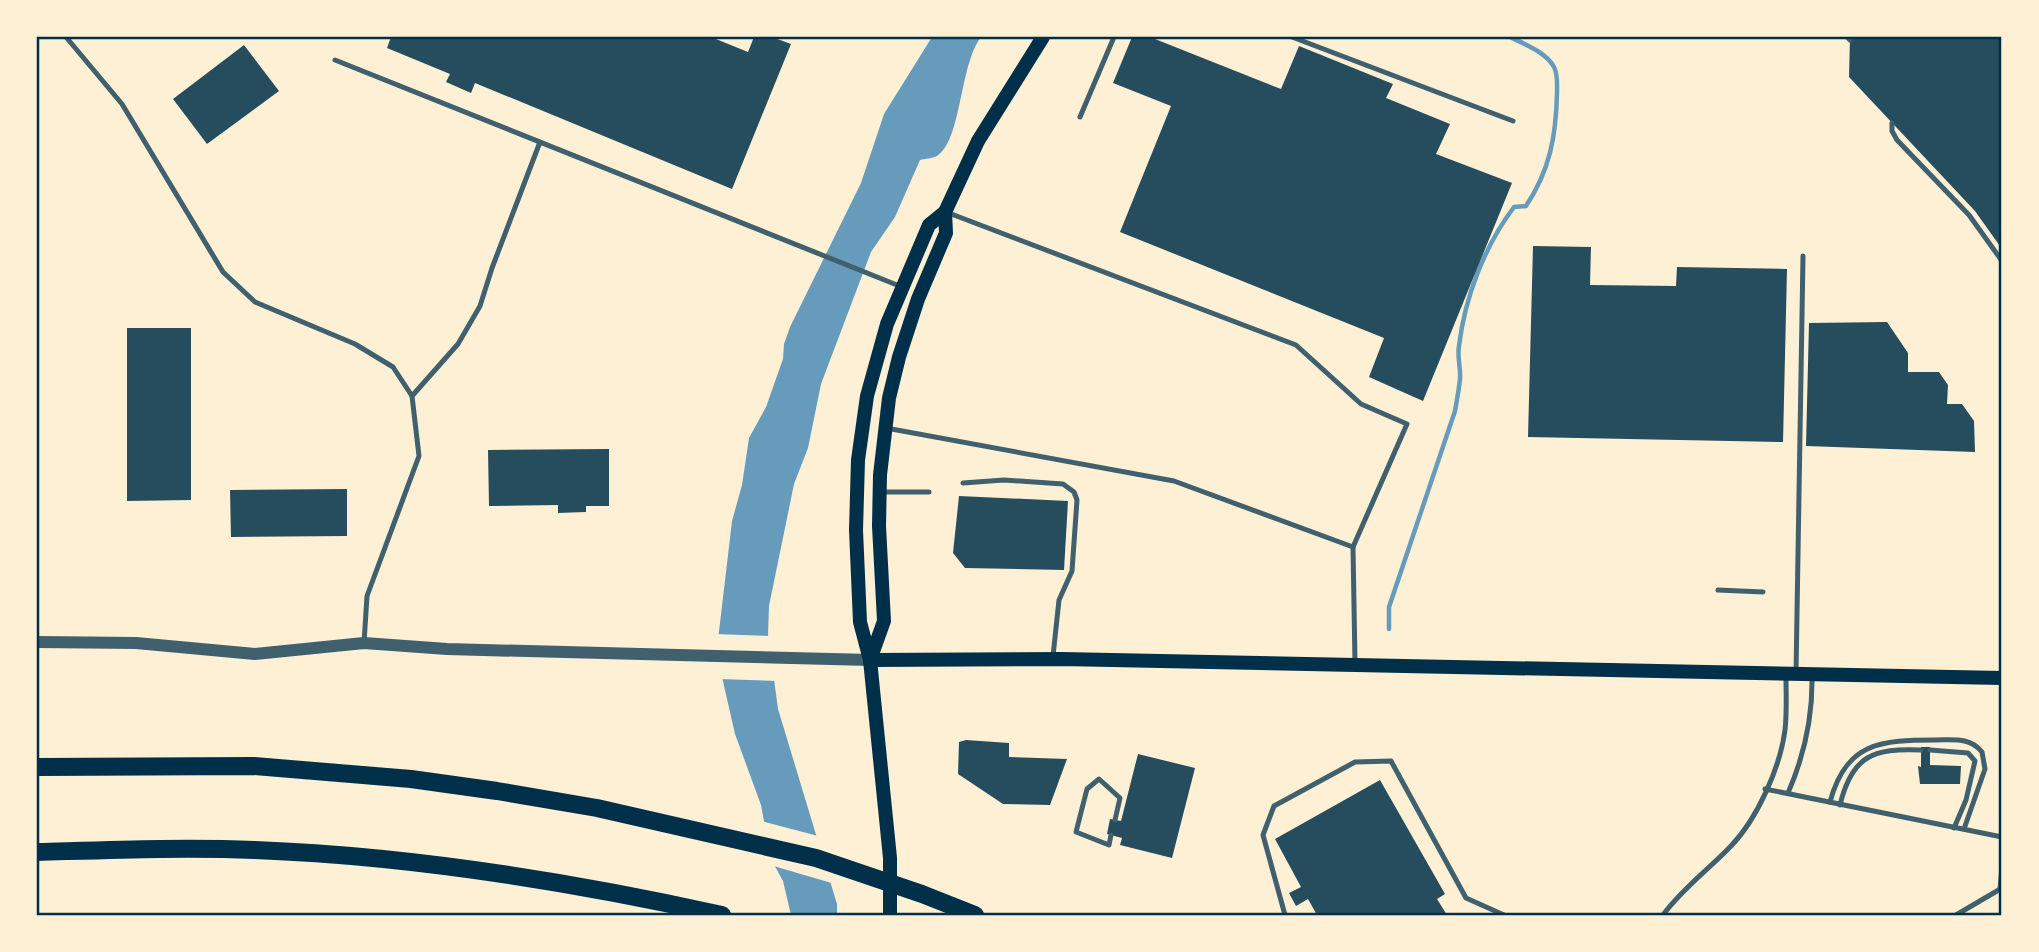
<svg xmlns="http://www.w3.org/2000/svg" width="2039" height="952" font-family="Spectral,serif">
<rect width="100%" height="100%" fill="#fdf0d5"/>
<path fill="#669bbc" d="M 932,37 L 981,37 C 959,66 962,140 937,156 C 933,158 925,159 920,160 L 895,217 L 871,252 L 821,384 L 808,448 L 794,484 L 769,606 L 768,635 L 778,709 L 837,904 L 837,915 L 791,915 L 783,881 L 771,859 L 761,805 L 735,734 L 722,677 L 718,640 L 732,521 L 742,485 L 749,438 L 766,407 L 783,359 L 784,344 L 790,327 L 861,183 L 884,114 Z"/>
<g fill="#fdf0d5">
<polygon points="715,634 772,636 778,681 719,679"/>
<polygon points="761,821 822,837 835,884 770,865"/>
</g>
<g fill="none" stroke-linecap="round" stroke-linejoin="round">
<path stroke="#669bbc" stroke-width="4.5" d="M 1389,629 L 1389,607 L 1455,411 C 1457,400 1459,389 1460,379 C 1461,368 1457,357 1459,346 C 1465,297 1484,247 1514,207 L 1526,206 C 1550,170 1556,136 1557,93 C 1557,85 1558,74 1554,67 C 1546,52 1524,44 1510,37"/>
</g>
<g fill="#264d5e">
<polygon points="391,37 711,37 748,52 754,37 772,37 791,44 732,189 475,83 471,93 446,82 450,74 387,48"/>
<polygon points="1132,37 1150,37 1281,89 1299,46 1393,84 1386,98 1450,124 1436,154 1512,183 1423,401 1369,377 1384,338 1120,232 1171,106 1113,83"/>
<polygon points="1850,37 2002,37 2002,249 1975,211 1849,77"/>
<polygon points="244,45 279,91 207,144 173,99"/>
<polygon points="1533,246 1591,247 1590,285 1676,286 1677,267 1787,269 1783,442 1528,437"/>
<polygon points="1887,322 1908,353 1908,372 1939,372 1948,385 1947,404 1962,404 1974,421 1975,452 1806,446 1809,323"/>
<polygon points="127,328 191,328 191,500 127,501"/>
<polygon points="609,449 609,506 586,506 586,512 558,513 558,505 489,506 488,450"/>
<polygon points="347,489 347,536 231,537 230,490"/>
<polygon points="959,496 1068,501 1064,570 965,568 953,553"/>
<polygon points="966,740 1009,743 1009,757 1067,759 1050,805 1003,804 958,774 959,742"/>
<polygon points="1921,747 1930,747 1930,765 1961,766 1960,784 1920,784 1918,766 1921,767"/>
<polygon points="1138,754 1195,768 1172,858 1120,845 1122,838 1107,834 1110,819 1121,821"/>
<polygon points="1380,780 1445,894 1437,899 1447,915 1317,915 1308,899 1296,906 1289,893 1301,887 1275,839"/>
</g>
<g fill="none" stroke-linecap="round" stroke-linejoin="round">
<g stroke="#3f606c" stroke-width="5">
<polyline points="66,37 122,104 223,272 255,302 355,344 393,367 412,396 419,456 367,596 364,643"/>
<polyline points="1292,37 1513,121"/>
<polyline points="1847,37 1850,40"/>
<polyline points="335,60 902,287"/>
<polyline points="1080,117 1114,37"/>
<polyline points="1892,123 1892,131 1897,140 1969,215 2002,261"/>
<polyline points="946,212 1296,345 1361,404 1407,424 1353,547 1355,663"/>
<polyline points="412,396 458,344 480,306 492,268 540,142"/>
<polyline points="886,428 1174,481 1353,547"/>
<polyline points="963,483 1004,480 1063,484 1074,492 1077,500 1072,571 1059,600 1053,656"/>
<polyline points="880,492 929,492"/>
<polyline points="1718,590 1763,592"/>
<polyline points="1796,673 1803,256"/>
<polyline points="1930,750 1968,753 1975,761 1966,800 1954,828"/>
<polyline points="1765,789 2002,837"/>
<path d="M 1788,793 C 1805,754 1813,717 1812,674"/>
<path d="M 1830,802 C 1846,742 1881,740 1936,740 C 1954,740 1970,737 1982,752 L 1985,769 L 1964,829"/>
<path d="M 1840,805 C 1852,755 1874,748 1921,750"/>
<polyline points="1111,835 1109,845 1076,832 1087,789 1099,779 1120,798 1115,820"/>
<polyline points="2000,889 2002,867"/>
<polyline points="1285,915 1263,835 1274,806 1355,762 1391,761 1466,898 1504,915"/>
<path d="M 1663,915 C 1682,889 1708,870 1731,846 C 1757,819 1780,768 1785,730 C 1787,713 1786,694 1786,676"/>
<polyline points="1956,915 2002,888"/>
</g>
<polyline stroke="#3f606c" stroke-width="12" points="37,642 136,643 255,654 364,643 447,649 870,660"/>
<g stroke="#003049" stroke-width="14">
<polyline points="870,660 1062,659 2002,678"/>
<polyline points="870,660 884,621 879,526 880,475 889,398 899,357 918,299 946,233 945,212 978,141 1043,37"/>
<polyline points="890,915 890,858 870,660 860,622 856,530 858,460 867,396 887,324 929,225 945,212"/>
</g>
<g stroke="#003049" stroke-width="18">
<polyline points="37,767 254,766 411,779 497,791 597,808 816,858 922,894 975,915"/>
<path d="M 37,852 C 109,850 182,847 255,850 C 413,856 568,881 722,915"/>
</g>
</g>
<rect width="2039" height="952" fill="none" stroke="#fdf0d5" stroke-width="77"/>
<rect x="38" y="38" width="1962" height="876" fill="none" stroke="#003049" stroke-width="2.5"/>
</svg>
